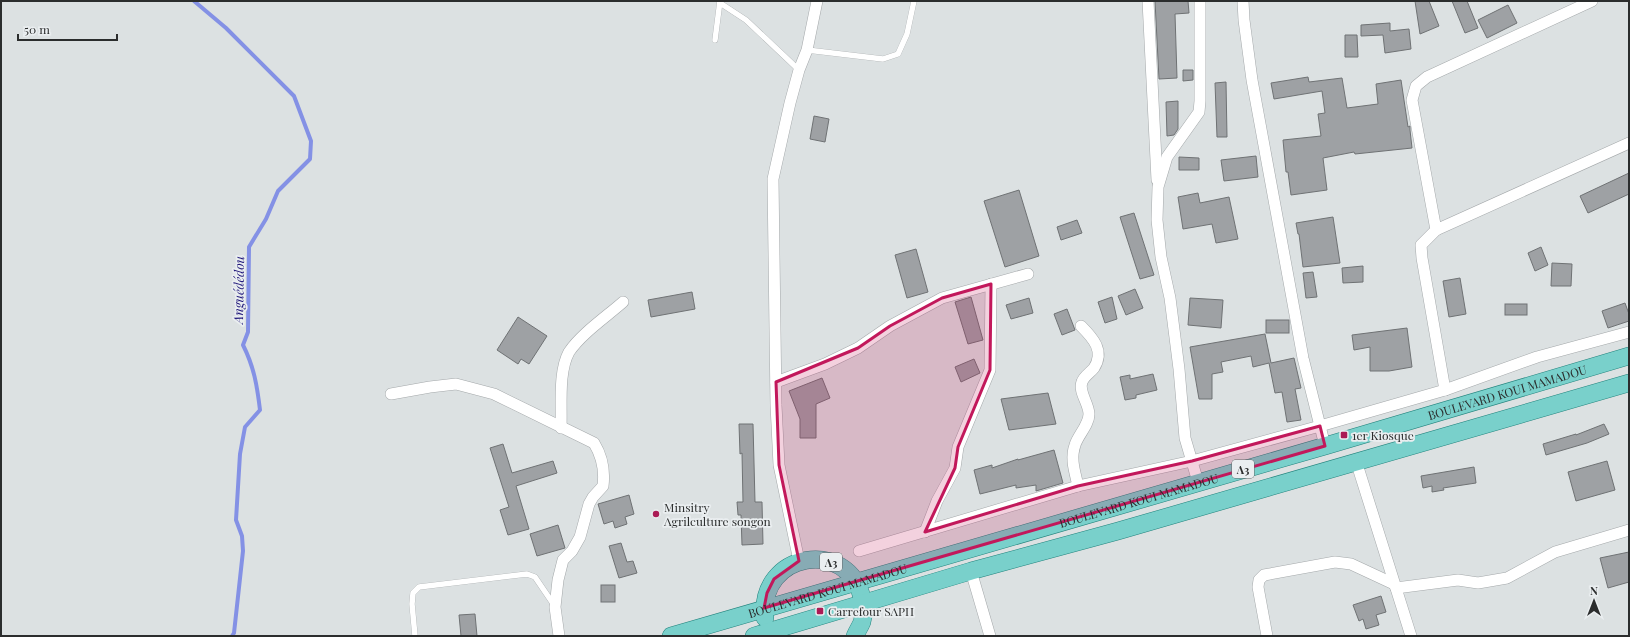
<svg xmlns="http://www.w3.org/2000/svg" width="1630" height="637" font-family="'Playfair Display',serif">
<rect width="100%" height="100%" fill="#dce1e2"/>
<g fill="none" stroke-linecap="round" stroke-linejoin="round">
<path stroke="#8491e5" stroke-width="4" d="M 194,1 L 226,28 L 294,96 L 311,141 L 310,159 L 278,191 L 266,219 L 249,247 L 248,332 L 243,345 C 254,367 257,385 260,410 L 245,427 L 240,454 L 236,520 L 242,536 L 243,551 L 234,633 L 232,636"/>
</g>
<g fill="#9ea1a4" stroke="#6f7274">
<polygon points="1155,1 1188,1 1189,13 1175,14 1177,78 1159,79"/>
<polygon points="1415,1 1429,1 1439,26 1420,34"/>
<polygon points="1452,1 1467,1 1478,28 1465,33"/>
<polygon points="1508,5 1517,23 1487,38 1478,20"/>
<polygon points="1390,23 1390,31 1409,29 1411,49 1385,53 1383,35 1361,36 1361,25"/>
<polygon points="1345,35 1357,35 1358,57 1345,57"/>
<polygon points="1183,70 1193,70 1193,80 1183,81"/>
<polygon points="1308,77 1309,82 1342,78 1347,108 1378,104 1376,84 1401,80 1408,127 1410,126 1410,130 1412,148 1355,154 1354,152 1323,158 1327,190 1291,195 1288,172 1286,172 1283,140 1321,136 1318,114 1325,113 1322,91 1274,99 1271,83"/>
<polygon points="1226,82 1227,137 1217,137 1215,83"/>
<polygon points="1178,101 1178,129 1174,135 1167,136 1166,102"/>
<polygon points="814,116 829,119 825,142 810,139"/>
<polygon points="1256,156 1258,177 1224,181 1221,160"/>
<polygon points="1179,157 1199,158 1199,170 1179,170"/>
<polygon points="1629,173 1629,194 1588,213 1580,196"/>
<polygon points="1019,190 1039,256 1005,267 984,201"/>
<polygon points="1198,193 1200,203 1229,197 1238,239 1216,243 1212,224 1183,229 1178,197"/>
<polygon points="1134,213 1154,275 1140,279 1120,217"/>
<polygon points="1333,217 1340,263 1303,267 1299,234 1298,234 1296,223"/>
<polygon points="1077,220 1082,233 1061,240 1057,227"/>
<polygon points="1541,247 1548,265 1535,271 1528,253"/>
<polygon points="916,249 928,292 907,298 895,255"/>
<polygon points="1552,263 1572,264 1571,286 1551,286"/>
<polygon points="1363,266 1363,282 1343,283 1342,268"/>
<polygon points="1313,272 1317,297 1306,298 1303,273"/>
<polygon points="1460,278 1466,314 1449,317 1443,281"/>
<polygon points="1135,289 1143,308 1126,315 1118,296"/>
<polygon points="692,292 695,309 651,317 648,300"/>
<polygon points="971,297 983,340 968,344 955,302"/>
<polygon points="1112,297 1117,319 1105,323 1098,302"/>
<polygon points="1029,298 1033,313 1011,319 1006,305"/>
<polygon points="1190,298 1223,300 1221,328 1188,325"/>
<polygon points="1625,303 1629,314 1629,321 1608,328 1602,311"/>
<rect x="1505" y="304" width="22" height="11"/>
<polygon points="1067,309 1075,330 1062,335 1054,314"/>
<polygon points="518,317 547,336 529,364 521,359 518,364 497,350"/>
<rect x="1266" y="320" width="23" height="13"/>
<polygon points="1407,328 1412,367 1389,371 1370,371 1370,347 1354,350 1352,335"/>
<polygon points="1265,334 1271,363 1294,358 1301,388 1295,389 1301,420 1287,422 1282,392 1275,393 1269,363 1253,367 1251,356 1221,362 1223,372 1212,374 1212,399 1199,399 1190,347"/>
<polygon points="974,359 980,373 961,382 955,367"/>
<polygon points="1153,374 1157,390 1136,395 1136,398 1125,400 1120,377 1130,375 1130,379"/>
<polygon points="822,378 830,398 816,404 816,438 800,438 800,419 789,391"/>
<polygon points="1048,393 1056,424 1009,430 1001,399"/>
<polygon points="739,424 753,424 755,502 762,502 763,544 742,545 741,515 738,515 737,502 743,502 742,453 740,454"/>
<polygon points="1604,424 1609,434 1587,443 1546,455 1543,444 1576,434 1576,435"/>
<polygon points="503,444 512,473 553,461 557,473 516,486 529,529 508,535 500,510 509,507 490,448"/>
<polygon points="1054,450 1063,483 1036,491 1036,485 1016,488 1016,485 980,494 974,470 992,465 992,468 1018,459 1018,460"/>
<polygon points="1607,461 1615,490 1576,501 1568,472"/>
<polygon points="1474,467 1476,483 1443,488 1444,490 1432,492 1432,486 1423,488 1421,476"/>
<polygon points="629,495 634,514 625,517 627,524 615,528 613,521 604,524 598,504"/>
<polygon points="558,525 565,548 537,556 530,534"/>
<polygon points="621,543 627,562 633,561 637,573 619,578 609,546"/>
<polygon points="1629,552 1629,582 1608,588 1600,558"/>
<rect x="601" y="585" width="14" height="17"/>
<polygon points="1381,596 1386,612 1376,615 1379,625 1366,629 1363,619 1359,621 1353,605"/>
<polygon points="475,614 477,636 461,636 459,615"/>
</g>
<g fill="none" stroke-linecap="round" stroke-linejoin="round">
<defs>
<g id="lane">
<polyline points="720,3 746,20 799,70"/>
<polyline points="715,40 720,1"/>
<polyline points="807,50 883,59 898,54 907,34 914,1"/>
<polyline points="415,636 412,604 413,593 419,587 527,574 535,577 554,605"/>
</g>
<g id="street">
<polyline points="1148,1 1157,180"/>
<polyline points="1243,1 1244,20 1252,80 1303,358 1325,446"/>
<polyline points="1592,1 1427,77 1416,86 1412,100 1436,230 1629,143"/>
<polyline points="1436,230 1421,245 1422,258 1445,390"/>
<polyline points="776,382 825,364 858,348 890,326 942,298 1028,274"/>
<path d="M 391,394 L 430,387 L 456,384 L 494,394 L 594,443 C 602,456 605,470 603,486 L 593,497 L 589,504 L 580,537 L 572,551 L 563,560 L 558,580 L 555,607 L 559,636"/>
<path d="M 561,428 C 562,406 558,372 569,352 C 581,334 606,317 623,302"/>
<polyline points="1356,461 1411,636"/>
<polyline points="1198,482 1185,438 1179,369 1170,298 1161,257 1157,220 1158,187 1167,157 1199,112 1200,101 1200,1"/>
<path d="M 1078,486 C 1075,472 1070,459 1075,445 C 1078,435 1089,425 1089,414 C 1089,404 1078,391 1082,382 C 1084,376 1090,373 1094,368 C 1105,351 1093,338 1081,326"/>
<polyline points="925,532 937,501 955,468 958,447 990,370 991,284"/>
<polyline points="859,551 1078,486 1192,461 1320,426 1445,390 1537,357 1629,332"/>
<polyline points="799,561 779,465 776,405 773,179 790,103 799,70 807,50 817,1"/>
<polyline points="971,571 990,636"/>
<polyline points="1396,588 1458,580 1478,583 1507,578 1555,552 1629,530"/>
<polyline points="1267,636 1258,587 1259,580 1264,575 1335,562 1351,564 1394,584"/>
</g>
<g id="primary">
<path d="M 765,618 C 758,551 849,538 862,598 C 864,605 864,615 862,622 C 860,627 857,631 855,636"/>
<path id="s1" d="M 671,636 L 1325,446 L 1629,356"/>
<polyline points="754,636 971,571 1118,531 1629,383"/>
</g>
</defs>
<use href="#lane" stroke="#a4a8aa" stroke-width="6"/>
<use href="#street" stroke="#a4a8aa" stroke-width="12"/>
<use href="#primary" stroke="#23837d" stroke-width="18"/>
<use href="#lane" stroke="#fff" stroke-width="5.5"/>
<use href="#street" stroke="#fff" stroke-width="11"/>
<use href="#primary" stroke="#79d0cb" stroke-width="17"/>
</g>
<path fill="#c2185b" fill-opacity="0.2" stroke="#c2185b" stroke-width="3" stroke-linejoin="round" d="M 991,284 L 990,370 L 958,447 L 955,468 L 925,532 L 1078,486 L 1192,461 L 1320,426 L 1325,446 L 764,608 L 767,593 L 774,579 L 799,561 L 779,465 L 776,382 L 858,348 L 890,326 L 942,298 Z"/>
<g fill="#ab1b55" stroke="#eaeef0" stroke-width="1.5">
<rect x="1340" y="431" width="8" height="8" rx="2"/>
<circle cx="656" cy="514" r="4"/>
<rect x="816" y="607" width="8" height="8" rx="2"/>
</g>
<g text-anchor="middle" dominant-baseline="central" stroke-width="3.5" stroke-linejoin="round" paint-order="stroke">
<g fill="#eaeef0" stroke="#646768" stroke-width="1">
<rect x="1232" y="460" width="22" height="18" rx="3"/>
<rect x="820" y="553" width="22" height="18" rx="3"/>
</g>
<g font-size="11" font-weight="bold" fill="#2b2d2d">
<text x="1243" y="469">A3</text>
<text x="831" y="562">A3</text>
</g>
<g font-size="12" fill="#2b2d2d" stroke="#eaeef0">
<text stroke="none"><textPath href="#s1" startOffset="871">BOULEVARD KOUI MAMADOU</textPath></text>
<text stroke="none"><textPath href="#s1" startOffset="487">BOULEVARD KOUI MAMADOU</textPath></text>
<text stroke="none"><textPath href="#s1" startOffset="163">BOULEVARD KOUI MAMADOU</textPath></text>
</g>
<g font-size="12" fill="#2b2d2d" stroke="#eaeef0" text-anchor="start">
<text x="1352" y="435">1er Kiosque</text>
<text x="664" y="507">Minsitry<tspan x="664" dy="14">Agrilculture songon</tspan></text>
<text x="828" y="611">Carrefour SAPH</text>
</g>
<g font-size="13" font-style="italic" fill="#221a7b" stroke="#eaeef0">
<text transform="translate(238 290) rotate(-89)">Anguédédou</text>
</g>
</g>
<rect width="1630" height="637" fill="none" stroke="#2b2d2d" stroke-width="4"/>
<g transform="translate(1594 601)" stroke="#eaeef0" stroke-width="3" paint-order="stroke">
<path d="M0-3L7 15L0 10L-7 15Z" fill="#2b2d2d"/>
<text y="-6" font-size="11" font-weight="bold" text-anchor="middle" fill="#2b2d2d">N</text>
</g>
<path d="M18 34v6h99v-6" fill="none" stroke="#2b2d2d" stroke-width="2"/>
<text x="24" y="34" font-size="12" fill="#2b2d2d" stroke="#eaeef0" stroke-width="3" paint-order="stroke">50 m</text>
</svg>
